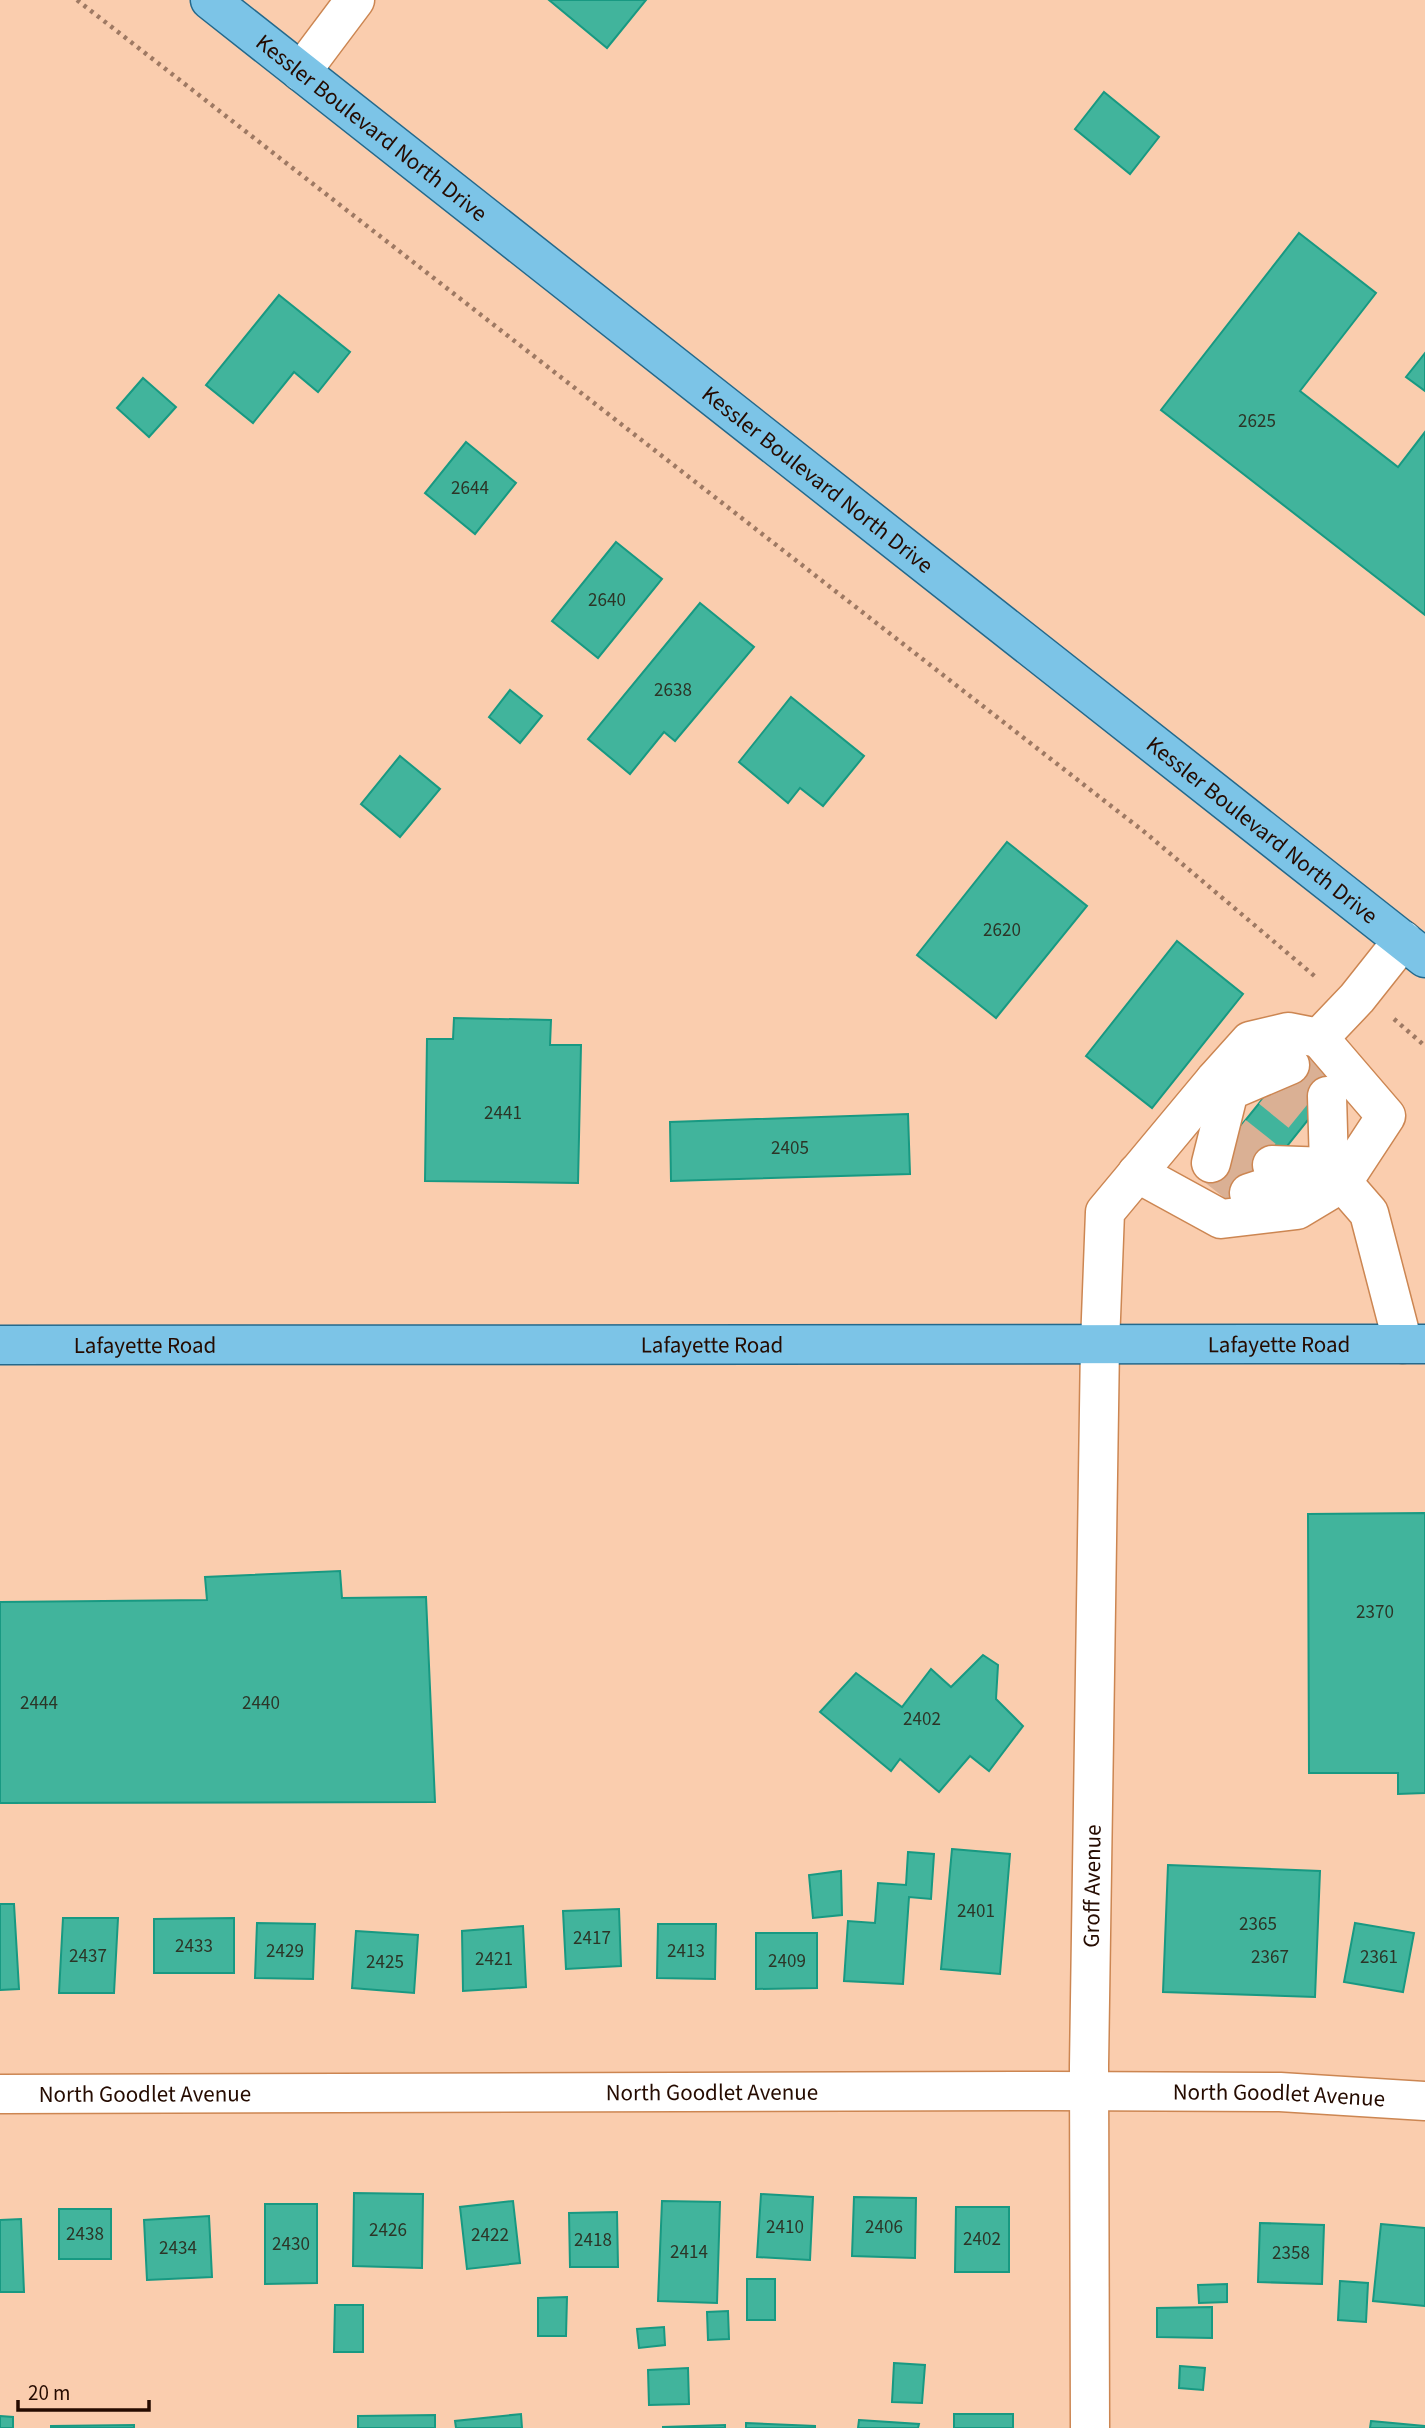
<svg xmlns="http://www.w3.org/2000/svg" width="1425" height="2428" font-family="'Source Sans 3',sans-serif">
<rect width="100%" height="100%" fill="#facdae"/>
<g fill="#41b49c" stroke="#189982" stroke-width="2">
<polygon points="549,0 646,0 607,48"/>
<polygon points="1104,92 1159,137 1130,174 1075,129"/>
<polygon points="1299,233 1376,293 1300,391 1398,467 1425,432 1425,615 1161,410"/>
<polygon points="279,295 350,352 318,392 294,372 253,423 206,385"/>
<polygon points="1425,353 1425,391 1406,377"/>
<polygon points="143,378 176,407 149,437 117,408"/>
<polygon points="466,442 516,483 475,534 425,493"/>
<polygon points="616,542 662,579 598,658 552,621"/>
<polygon points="700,603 754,647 675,741 664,732 630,774 588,739"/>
<polygon points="510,690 542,716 520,743 489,717"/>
<polygon points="791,697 864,756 823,806 800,788 788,803 739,762"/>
<polygon points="400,756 440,789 400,837 361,804"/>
<polygon points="1007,842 1087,906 996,1018 917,955"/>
<polygon points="1177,941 1243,994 1152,1108 1086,1056"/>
<polygon points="454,1018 551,1020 550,1045 581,1045 578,1183 425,1181 427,1039 453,1039"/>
<polygon points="1299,1054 1336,1085 1243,1201 1205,1170"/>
<polygon points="908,1114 910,1174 671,1181 670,1122"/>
<polygon points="1425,1513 1425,1793 1398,1794 1398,1773 1309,1773 1308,1514"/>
<polygon points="340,1571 342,1598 426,1597 435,1802 0,1803 0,1602 207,1600 205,1577"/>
<polygon points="983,1655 998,1665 996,1699 1023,1726 989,1771 970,1756 939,1792 900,1759 891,1771 820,1712 856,1673 902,1707 931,1669 951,1687"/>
<polygon points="952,1849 1010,1854 1000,1974 941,1969"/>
<polygon points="908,1852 934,1854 931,1899 909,1897 903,1984 844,1981 848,1921 875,1923 878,1883 906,1885"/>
<polygon points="1168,1865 1320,1871 1315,1997 1163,1992"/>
<polygon points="841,1871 842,1915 813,1918 809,1875"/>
<polygon points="0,1904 14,1904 19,1989 0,1990"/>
<polygon points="619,1909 621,1966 566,1969 563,1911"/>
<polygon points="63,1918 118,1918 114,1993 59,1993"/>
<polygon points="234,1918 234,1973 154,1973 154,1919"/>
<polygon points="257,1923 315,1924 313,1979 255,1978"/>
<polygon points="1355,1923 1414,1933 1403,1992 1344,1982"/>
<polygon points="658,1924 716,1924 715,1979 657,1978"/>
<polygon points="523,1926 526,1987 463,1991 462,1931"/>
<polygon points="356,1931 418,1935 414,1993 352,1988"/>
<polygon points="756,1933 817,1933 817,1988 756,1989"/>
<polygon points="354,2193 423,2194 422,2268 353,2266"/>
<polygon points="761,2194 813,2197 810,2260 757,2257"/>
<polygon points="854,2197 916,2198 915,2258 852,2256"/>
<polygon points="513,2201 520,2263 467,2269 460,2207"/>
<polygon points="662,2201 720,2202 717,2303 658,2301"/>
<polygon points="265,2204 317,2204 317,2283 265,2284"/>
<polygon points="956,2207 1009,2207 1009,2272 955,2272"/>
<rect x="59" y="2209" width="52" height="50"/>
<polygon points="617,2212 618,2267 570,2267 569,2213"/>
<polygon points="209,2216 212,2277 147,2280 144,2220"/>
<polygon points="21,2219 24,2292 0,2292 0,2220"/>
<polygon points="1260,2223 1324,2225 1322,2284 1258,2282"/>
<polygon points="1381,2224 1425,2228 1425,2306 1373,2301"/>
<rect x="747" y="2279" width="28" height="41"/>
<polygon points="1340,2281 1368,2283 1366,2322 1338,2320"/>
<polygon points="1227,2284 1227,2302 1199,2303 1198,2285"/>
<polygon points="567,2297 566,2336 538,2336 538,2298"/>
<polygon points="335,2305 363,2305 363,2352 334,2352"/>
<polygon points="1212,2307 1212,2338 1157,2337 1157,2308"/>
<polygon points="728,2311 729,2339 708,2340 707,2312"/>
<polygon points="664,2327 665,2345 639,2348 637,2329"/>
<polygon points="894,2363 925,2365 922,2403 892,2402"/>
<polygon points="1180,2366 1205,2368 1203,2390 1179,2388"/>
<polygon points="688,2368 689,2404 649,2405 648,2370"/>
<polygon points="521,2414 522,2428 456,2428 455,2421"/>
<rect x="954" y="2414" width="59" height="14"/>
<polygon points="435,2415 435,2428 358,2428 358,2416"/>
<polygon points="0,2416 13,2417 13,2428 0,2428"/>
<polygon points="859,2420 919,2424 918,2428 858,2428"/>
<polygon points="1371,2421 1425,2426 1425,2428 1370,2428"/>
<polygon points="746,2423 815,2426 815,2428 746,2428"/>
<polygon points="134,2425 134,2428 51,2428 51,2426"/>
<polygon points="725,2425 725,2428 663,2428 663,2427"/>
</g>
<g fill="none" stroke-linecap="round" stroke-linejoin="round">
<g stroke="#dab094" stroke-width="38" stroke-dasharray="38 19" stroke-linecap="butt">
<polyline points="1290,1065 1327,1096"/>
<polyline points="1271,1089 1308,1119"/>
<polyline points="1234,1135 1272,1165"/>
<polyline points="1211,1163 1249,1193"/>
</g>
<defs>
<g id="minor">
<polyline points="301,72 355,0"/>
<polyline points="1215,1080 1250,1041 1288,1032 1319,1038 1357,998 1403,940"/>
<polyline points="1327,1096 1329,1167 1369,1213 1403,1344"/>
<polyline points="1211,1163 1229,1091 1290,1065"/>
<polyline points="1137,1173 1221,1219 1297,1210 1342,1183 1386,1116 1319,1038"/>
<polyline points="1249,1193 1329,1167 1272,1165"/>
<path id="s1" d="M 0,2094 L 1050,2091 L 1280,2092 L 1425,2101"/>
<path id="s2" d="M 1090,2428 L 1089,2066 L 1100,1344 L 1105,1212 L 1215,1080 L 1229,1091"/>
</g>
<g id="major">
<path id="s3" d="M 210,0 L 1425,958"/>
<path id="s4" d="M 0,1345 L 1425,1344"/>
</g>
</defs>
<use href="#minor" stroke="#cc8652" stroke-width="41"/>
<use href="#major" stroke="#24698c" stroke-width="41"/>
<g stroke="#9e7963" stroke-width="4.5" stroke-dasharray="3.5 5" stroke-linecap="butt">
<polyline points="77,0 1147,834 1318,979"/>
<polyline points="1394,1019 1425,1046"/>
</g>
<use href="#minor" stroke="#fff" stroke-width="38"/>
<use href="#major" stroke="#7cc4e7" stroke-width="38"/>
</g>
<g text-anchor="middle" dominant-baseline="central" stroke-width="7" stroke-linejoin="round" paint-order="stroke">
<g font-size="19" fill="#2c3527">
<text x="1257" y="421">2625</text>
<text x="470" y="488">2644</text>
<text x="607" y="600">2640</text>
<text x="673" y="690">2638</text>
<text x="1002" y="930">2620</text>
<text x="503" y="1113">2441</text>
<text x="790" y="1148">2405</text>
<text x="1375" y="1612">2370</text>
<text x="39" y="1703">2444</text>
<text x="261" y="1703">2440</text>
<text x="922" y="1719">2402</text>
<text x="976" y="1911">2401</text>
<text x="1258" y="1924">2365</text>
<text x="592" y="1938">2417</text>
<text x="194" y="1946">2433</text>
<text x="285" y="1951">2429</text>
<text x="686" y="1951">2413</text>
<text x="88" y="1956">2437</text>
<text x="1270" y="1957">2367</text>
<text x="1379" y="1957">2361</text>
<text x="494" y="1959">2421</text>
<text x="787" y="1961">2409</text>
<text x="385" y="1962">2425</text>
<text x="785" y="2227">2410</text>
<text x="884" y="2227">2406</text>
<text x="388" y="2230">2426</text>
<text x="85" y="2234">2438</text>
<text x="490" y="2235">2422</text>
<text x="982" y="2239">2402</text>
<text x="593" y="2240">2418</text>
<text x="291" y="2244">2430</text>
<text x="178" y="2248">2434</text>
<text x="689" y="2252">2414</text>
<text x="1291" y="2253">2358</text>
</g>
<g font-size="23" fill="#250b00" stroke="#facdae">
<text stroke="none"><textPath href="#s3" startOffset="206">Kessler Boulevard North Drive</textPath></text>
<text stroke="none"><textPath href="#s3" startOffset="774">Kessler Boulevard North Drive</textPath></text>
<text stroke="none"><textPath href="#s3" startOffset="1340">Kessler Boulevard North Drive</textPath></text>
<text stroke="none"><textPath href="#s4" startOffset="712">Lafayette Road</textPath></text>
<text stroke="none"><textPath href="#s4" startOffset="1279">Lafayette Road</textPath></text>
<text stroke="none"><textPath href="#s4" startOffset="145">Lafayette Road</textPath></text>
<text stroke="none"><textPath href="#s2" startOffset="542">Groff Avenue</textPath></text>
<text stroke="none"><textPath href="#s1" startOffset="712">North Goodlet Avenue</textPath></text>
<text stroke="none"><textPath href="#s1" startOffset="145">North Goodlet Avenue</textPath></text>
<text stroke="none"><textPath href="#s1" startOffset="1279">North Goodlet Avenue</textPath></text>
</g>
</g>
<path d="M18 2400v10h131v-10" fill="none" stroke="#250b00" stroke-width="3.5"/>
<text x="28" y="2400" font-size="21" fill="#250b00" stroke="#facdae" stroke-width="5" paint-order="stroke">20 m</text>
</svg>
